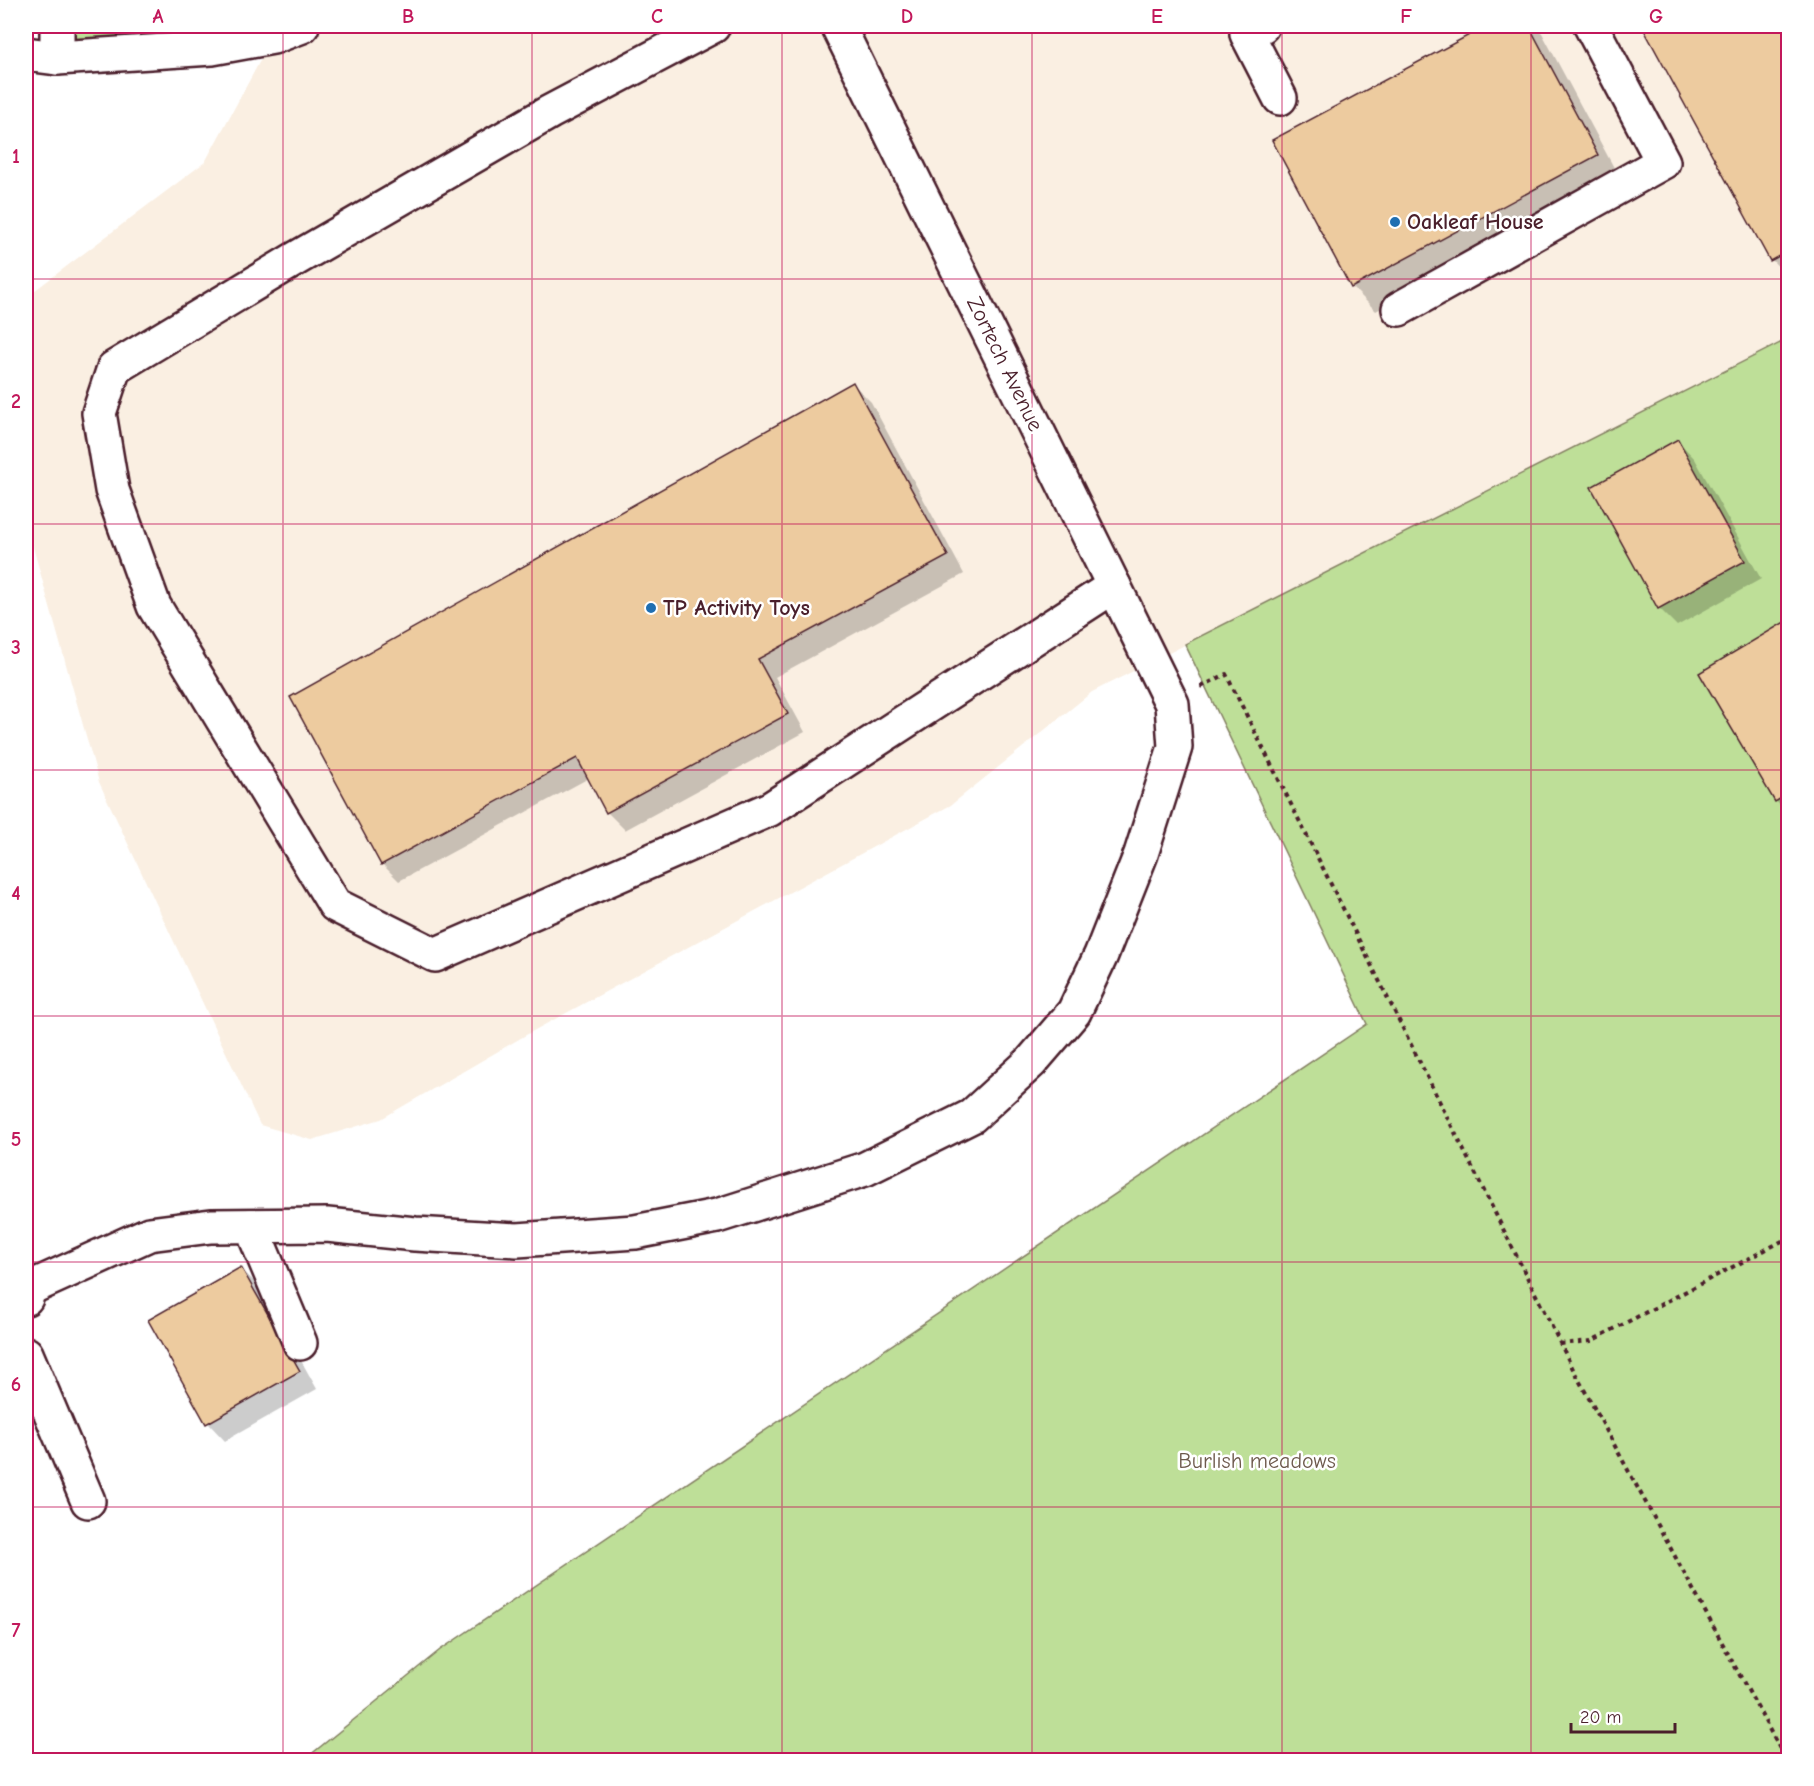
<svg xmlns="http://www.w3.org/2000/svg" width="1814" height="1786" font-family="'Comic Neue',sans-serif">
<rect width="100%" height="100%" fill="#fff"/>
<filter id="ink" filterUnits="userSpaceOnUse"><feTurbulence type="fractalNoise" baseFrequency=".0167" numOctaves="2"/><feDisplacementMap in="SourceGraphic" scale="12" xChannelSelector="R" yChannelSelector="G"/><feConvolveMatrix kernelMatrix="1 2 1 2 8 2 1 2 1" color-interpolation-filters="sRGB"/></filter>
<g filter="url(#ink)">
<polygon fill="#faefe2" points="302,26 1788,26 1788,339 1092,692 951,805 533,1031 381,1119 312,1140 260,1125 99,782 26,522 26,297 205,162 273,37"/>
<g fill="#bedf98" stroke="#847f62" stroke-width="1.5">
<polygon points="57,26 302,26 57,58"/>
<polygon points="1788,339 1788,1760 304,1760 440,1650 1367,1024 1185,644"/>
</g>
<g fill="#0003">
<polygon points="1489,26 1535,26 1542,33 1620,179 1376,311 1352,287 1274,141"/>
<polygon points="1644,26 1788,26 1788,277 1772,260"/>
<polygon points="853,384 871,402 964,574 775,677 805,732 625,830 607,812 589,778 399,881 382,864"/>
<polygon points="1678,441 1695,459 1761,579 1677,626 1659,608"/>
<polygon points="1788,622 1788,814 1776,801 1701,674"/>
<polygon points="241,1269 259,1286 317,1389 225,1441 208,1423 150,1321"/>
</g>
<g fill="#edcb9f" stroke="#4a1f2b" stroke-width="1.5">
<polygon points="1486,26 1529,26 1598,155 1351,288 1272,140"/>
<polygon points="1642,26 1788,26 1788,251 1770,261"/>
<polygon points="853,382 948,556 758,659 788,714 606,813 577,758 381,865 290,697"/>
<polygon points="1678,439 1745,561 1658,609 1591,487"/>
<polygon points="1788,620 1788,794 1775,802 1699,673"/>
<polygon points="241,1267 300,1371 206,1424 148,1320"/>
</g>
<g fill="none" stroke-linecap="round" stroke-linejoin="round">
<defs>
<g id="minor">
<polyline points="713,26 550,112 297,258 114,368 99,413 112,490 154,606 335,905 435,955 770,809 1114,586"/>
<polyline points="1262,26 1247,34 1280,98"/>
<polyline points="26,54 57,58 212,48 273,37 302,26"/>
<polyline points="57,58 57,26"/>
<polyline points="1399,309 1663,162 1591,26"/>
<polyline points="251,1226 300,1343"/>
<polyline points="26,1298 30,1288 149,1234 211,1226 327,1225 415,1234 517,1240 635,1232 717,1216 865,1169 972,1116 1031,1062 1074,1012 1101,955 1141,854 1175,747 1172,704 838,26"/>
<polyline points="26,1354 88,1501"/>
</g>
</defs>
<use href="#minor" stroke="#4a1f2b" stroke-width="38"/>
<g stroke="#4a1f2b" stroke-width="4" stroke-dasharray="4.5 4.5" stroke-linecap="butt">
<polyline points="1201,687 1226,674 1574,1371 1786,1760"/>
<polyline points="1560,1344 1591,1341 1788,1238"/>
</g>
<use href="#minor" stroke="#fff" stroke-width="33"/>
</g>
</g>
<path fill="none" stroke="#c2185b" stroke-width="1.5" stroke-opacity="0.55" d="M 283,26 L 283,1760M 532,26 L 532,1760M 782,26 L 782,1760M 1032,26 L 1032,1760M 1282,26 L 1282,1760M 1531,26 L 1531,1760M 26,279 L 1788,279M 26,524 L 1788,524M 26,770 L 1788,770M 26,1016 L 1788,1016M 26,1262 L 1788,1262M 26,1507 L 1788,1507"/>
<g fill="#1f6fb2" stroke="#fff" stroke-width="2">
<circle cx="1395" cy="222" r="6"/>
<circle cx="651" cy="608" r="6"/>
</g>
<g text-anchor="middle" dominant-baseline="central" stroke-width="5" stroke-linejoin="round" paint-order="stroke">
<g font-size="22" font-weight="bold" fill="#4a1f2b" stroke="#fff" text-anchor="start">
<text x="1407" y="222">Oakleaf House</text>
<text x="663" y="608">TP Activity Toys</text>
</g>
<g font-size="22" fill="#4a1f2b" stroke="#fff">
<text transform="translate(1005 364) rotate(64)">Zortech Avenue</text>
</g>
<g font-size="22" fill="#6d594c" stroke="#fff">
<text x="1257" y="1461">Burlish meadows</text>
</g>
</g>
<rect width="1814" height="1786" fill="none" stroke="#fff" stroke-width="66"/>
<path d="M1571 1723v9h104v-9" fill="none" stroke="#4a1f2b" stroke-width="3"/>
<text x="1580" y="1723" font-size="18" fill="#4a1f2b" stroke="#ffffff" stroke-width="4.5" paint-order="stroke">20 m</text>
<rect x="33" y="33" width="1748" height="1720" fill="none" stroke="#c2185b" stroke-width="2"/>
<g font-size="20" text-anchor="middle" font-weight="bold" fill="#c2185b">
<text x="158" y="23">A</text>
<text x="408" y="23">B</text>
<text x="657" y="23">C</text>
<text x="907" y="23">D</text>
<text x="1157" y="23">E</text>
<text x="1406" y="23">F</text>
<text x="1656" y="23">G</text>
<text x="16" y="163">1</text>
<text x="16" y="408">2</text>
<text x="16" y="654">3</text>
<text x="16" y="900">4</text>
<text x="16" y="1146">5</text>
<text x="16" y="1391">6</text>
<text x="16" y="1637">7</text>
</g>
</svg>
